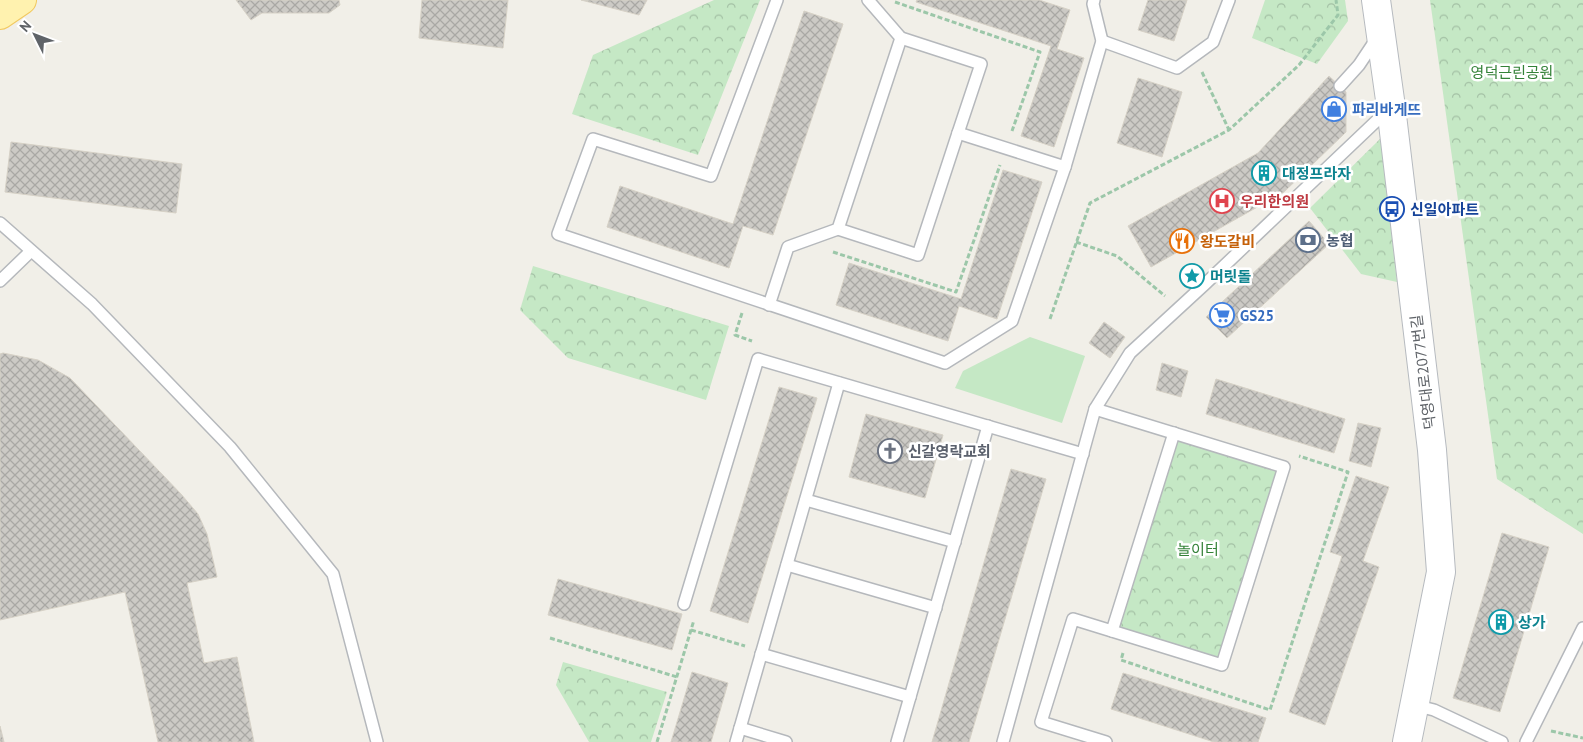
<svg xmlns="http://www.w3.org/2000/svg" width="1583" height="742" font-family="'PT Sans','Noto Sans KR',sans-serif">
<defs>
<pattern id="park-crowns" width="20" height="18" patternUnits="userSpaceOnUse" patternTransform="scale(1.25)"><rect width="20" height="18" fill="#c5e8c5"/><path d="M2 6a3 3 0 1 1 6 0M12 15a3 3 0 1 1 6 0" fill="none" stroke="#a3c0a4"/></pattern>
<pattern id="building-cross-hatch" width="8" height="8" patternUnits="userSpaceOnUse" patternTransform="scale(1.25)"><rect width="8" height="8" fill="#cccac5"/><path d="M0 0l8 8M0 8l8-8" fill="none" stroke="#a9a8a4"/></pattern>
</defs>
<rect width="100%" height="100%" fill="#f1efe8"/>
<polygon fill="#c5e8c5" points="1030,337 1085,356 1062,423 955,388 963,371"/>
<g fill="url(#park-crowns)">
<polygon points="714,0 760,0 698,155 572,114 593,55"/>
<polygon points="1265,0 1345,0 1348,21 1317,64 1252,38"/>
<polygon points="1430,0 1583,0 1583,534 1497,479"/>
<polygon points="1381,138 1397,282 1361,274 1310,208"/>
<polygon points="533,266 729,326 706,400 568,358 520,310"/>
<polygon points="1174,433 1284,467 1222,665 1112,631"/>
<polygon points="563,662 667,692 651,742 589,742 556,685"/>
</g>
<g fill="url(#building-cross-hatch)" stroke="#d6d1c6">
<polygon points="236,0 339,0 340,5 329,13 262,13 251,20"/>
<polygon points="422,0 508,0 503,48 419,38"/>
<polygon points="581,0 647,0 639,15"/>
<polygon points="917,0 1039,0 1070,10 1057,49 1084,58 1054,147 1021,136 1051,46 916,2"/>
<polygon points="1148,0 1187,0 1174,41 1138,30"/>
<polygon points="804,11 843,24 773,235 743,226 729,268 607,227 620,186 733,224"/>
<polygon points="1329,76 1346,92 1346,132 1284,192 1151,267 1128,226 1258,153"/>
<polygon points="1138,78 1182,92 1162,157 1117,143"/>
<polygon points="11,142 182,164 176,213 5,192"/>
<polygon points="1003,170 1042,182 997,319 959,306 948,341 836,305 849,263 961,299"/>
<polygon points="1309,221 1329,244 1227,338 1206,317"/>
<polygon points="1104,322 1125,337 1110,358 1089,343"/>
<polygon points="3,353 38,360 70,378 181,494 198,514 207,534 217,577 187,583 204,663 237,657 254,742 158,742 125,592 0,620 0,354"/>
<polygon points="1162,363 1188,371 1181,397 1156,390"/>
<polygon points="1216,379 1345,419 1334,453 1206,414"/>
<polygon points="779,387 817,398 748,623 710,611"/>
<polygon points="866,414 943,435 925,498 849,477"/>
<polygon points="1358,423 1381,428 1371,467 1349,461"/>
<polygon points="1011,469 1046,479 969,742 932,742"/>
<polygon points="1356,476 1389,487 1363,561 1379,567 1325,725 1289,712 1342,556 1330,552"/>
<polygon points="1502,533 1549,547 1500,712 1453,698"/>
<polygon points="558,579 682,614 672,650 548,615"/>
<polygon points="692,672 728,683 711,742 671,742"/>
<polygon points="1123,673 1266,718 1258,742 1214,742 1111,709"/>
<polygon points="0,726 4,742 0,742"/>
</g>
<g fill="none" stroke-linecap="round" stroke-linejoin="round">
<defs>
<g id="lane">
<polyline points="777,0 711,176 593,139 558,234 945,363 1012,321 1065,167 1102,41 1093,4 1094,0"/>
<polyline points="901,38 981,64 958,133 1065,167"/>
<polyline points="1102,41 1177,68 1213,42 1229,0"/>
<polyline points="1340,86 1359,65 1377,38"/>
<polyline points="0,223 92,304 230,447 333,574 377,742"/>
<polyline points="838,229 918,255 958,133"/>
<polyline points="0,281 31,251"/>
<polyline points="769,305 788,247 838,229 901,38 868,0"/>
<polyline points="1095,409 1284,467 1222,665 1073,619 1041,722 1106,742"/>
<polyline points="806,500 955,542"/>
<polyline points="787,565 936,608"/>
<polyline points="684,604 758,359 1083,454"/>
<polyline points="1112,631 1174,433"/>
<polyline points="761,654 910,697"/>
<polyline points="1414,705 1434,710 1502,742"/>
<polyline points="740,728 786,742"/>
<polyline points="736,742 839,383"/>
<polyline points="897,742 988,426"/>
<polyline points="1003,742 1095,409 1130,353 1205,284 1390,108"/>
<polyline points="1526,742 1583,628"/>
</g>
<polyline id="secondary" points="1376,0 1391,107 1432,450 1441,572 1407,742"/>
<polyline id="primary" points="0,15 22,0"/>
</defs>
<use href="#lane" stroke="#b5b8bc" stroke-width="14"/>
<use href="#secondary" stroke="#b6babf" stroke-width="30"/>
<use href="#primary" stroke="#f2c960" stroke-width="30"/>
<g stroke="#9cc7a9" stroke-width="3" stroke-dasharray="5 2.5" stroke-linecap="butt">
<polyline points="895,2 1040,52 1012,131"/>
<polyline points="1202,72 1229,130"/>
<polyline points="1076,242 1117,256 1165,296"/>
<polyline points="833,252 956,292 1000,165"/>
<polyline points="742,313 735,335 752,341"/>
<polyline points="1050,319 1090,203 1229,130 1299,65 1338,15 1336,0"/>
<polyline points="691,630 745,646"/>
<polyline points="550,638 677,677"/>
<polyline points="1123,653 1121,660 1270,710 1348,472 1299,456"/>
<polyline points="1551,731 1583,738"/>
<polyline points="657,742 694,620"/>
</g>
<use href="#lane" stroke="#fff" stroke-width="11"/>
<use href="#secondary" stroke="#fff" stroke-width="28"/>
<use href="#primary" stroke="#fff2af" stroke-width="28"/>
</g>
<defs>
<symbol id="shop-ring" viewBox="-11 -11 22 22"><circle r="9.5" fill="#fff" stroke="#3f7fe0" stroke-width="1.5"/><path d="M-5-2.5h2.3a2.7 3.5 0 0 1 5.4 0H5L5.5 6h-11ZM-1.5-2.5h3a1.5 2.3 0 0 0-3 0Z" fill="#3f7fe0"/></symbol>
<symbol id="building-ring" viewBox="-11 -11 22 22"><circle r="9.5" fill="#fff" stroke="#0f9aa8" stroke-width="1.5"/><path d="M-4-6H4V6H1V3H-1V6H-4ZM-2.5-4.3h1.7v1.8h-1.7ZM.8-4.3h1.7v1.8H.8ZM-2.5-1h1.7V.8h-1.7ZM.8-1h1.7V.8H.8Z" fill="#0f9aa8"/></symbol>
<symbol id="hospital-ring" viewBox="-11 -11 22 22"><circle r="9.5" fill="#fff" stroke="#e0444e" stroke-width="1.5"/><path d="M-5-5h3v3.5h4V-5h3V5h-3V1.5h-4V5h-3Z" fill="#e0444e"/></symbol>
<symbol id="bus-ring" viewBox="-11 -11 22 22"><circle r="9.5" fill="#fff" stroke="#1a4fb4" stroke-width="1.5"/><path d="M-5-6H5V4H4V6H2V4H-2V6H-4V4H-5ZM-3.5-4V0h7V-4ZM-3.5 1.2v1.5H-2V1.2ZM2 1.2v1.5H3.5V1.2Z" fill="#1a4fb4"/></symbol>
<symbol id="bank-ring" viewBox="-11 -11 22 22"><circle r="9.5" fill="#fff" stroke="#5c6f8a" stroke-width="1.5"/><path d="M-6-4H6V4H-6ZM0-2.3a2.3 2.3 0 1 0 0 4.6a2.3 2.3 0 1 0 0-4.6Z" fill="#5c6f8a"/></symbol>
<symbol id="restaurant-ring" viewBox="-11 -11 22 22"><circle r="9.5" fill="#fff" stroke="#e8710a" stroke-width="1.5"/><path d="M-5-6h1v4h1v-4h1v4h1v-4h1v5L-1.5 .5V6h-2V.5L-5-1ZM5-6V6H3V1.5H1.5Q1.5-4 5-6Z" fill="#e8710a"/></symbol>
<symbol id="sight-ring" viewBox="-11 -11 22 22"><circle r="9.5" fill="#fff" stroke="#0f9aa8" stroke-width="1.5"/><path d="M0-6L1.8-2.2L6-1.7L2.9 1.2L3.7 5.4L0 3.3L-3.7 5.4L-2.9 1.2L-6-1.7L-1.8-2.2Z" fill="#0f9aa8"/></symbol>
<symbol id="supermarket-ring" viewBox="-11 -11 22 22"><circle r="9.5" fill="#fff" stroke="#3f7fe0" stroke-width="1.5"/><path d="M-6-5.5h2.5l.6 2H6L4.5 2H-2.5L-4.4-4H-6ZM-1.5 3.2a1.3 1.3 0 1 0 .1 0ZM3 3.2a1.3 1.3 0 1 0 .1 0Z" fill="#3f7fe0"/></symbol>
<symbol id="church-ring" viewBox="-11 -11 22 22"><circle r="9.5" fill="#fff" stroke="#6b7280" stroke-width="1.5"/><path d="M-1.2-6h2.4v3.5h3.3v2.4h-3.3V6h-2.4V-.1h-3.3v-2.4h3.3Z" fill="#6b7280"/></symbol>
</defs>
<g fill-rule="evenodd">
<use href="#shop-ring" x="1320" y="95" width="28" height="28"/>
<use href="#building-ring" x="1250" y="159" width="28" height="28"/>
<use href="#hospital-ring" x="1208" y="187" width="28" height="28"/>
<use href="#bus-ring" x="1378" y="195" width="28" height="28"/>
<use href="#bank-ring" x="1294" y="226" width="28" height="28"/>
<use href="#restaurant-ring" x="1168" y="227" width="28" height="28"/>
<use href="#sight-ring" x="1178" y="262" width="28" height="28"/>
<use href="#supermarket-ring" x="1208" y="301" width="28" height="28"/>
<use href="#church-ring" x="876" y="437" width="28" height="28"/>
<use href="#building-ring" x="1487" y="608" width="28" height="28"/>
</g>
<g text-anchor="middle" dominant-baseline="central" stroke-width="5" stroke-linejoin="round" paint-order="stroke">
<g font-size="15" fill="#348238" stroke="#fff">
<text x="1512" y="72">영덕근린공원</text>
<text x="1198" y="549">놀이터</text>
</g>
<g font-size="15" font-weight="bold" fill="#366cbe" stroke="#fff" text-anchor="start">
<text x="1352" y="109">파리바게뜨</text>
<text x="1240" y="315">GS25</text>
</g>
<g font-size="15" font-weight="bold" fill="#0d838f" stroke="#fff" text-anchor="start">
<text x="1282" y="173">대정프라자</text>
<text x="1210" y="276">머릿돌</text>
<text x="1518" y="622">상가</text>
</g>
<g font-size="15" font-weight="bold" fill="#be3a42" stroke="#fff" text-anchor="start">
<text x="1240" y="201">우리한의원</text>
</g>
<g font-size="15" font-weight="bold" fill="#164399" stroke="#fff" text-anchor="start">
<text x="1410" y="209">신일아파트</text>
</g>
<g font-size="15" font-weight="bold" fill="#4e5e75" stroke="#fff" text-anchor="start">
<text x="1326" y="240">농협</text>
</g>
<g font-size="15" font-weight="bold" fill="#c56008" stroke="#fff" text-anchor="start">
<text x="1200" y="241">왕도갈비</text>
</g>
<g font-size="15" fill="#5f6368" stroke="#fff">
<text transform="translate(1423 372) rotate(-97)">덕영대로2077번길</text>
</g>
<g font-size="15" font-weight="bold" fill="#5b616d" stroke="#fff" text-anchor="start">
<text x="908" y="451">신갈영락교회</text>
</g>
</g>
<g transform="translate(35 35) rotate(312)" stroke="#ffffff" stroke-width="4" paint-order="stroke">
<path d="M0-4L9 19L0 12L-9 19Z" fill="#5f6368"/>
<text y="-8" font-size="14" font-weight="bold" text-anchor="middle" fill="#5f6368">N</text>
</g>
</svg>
